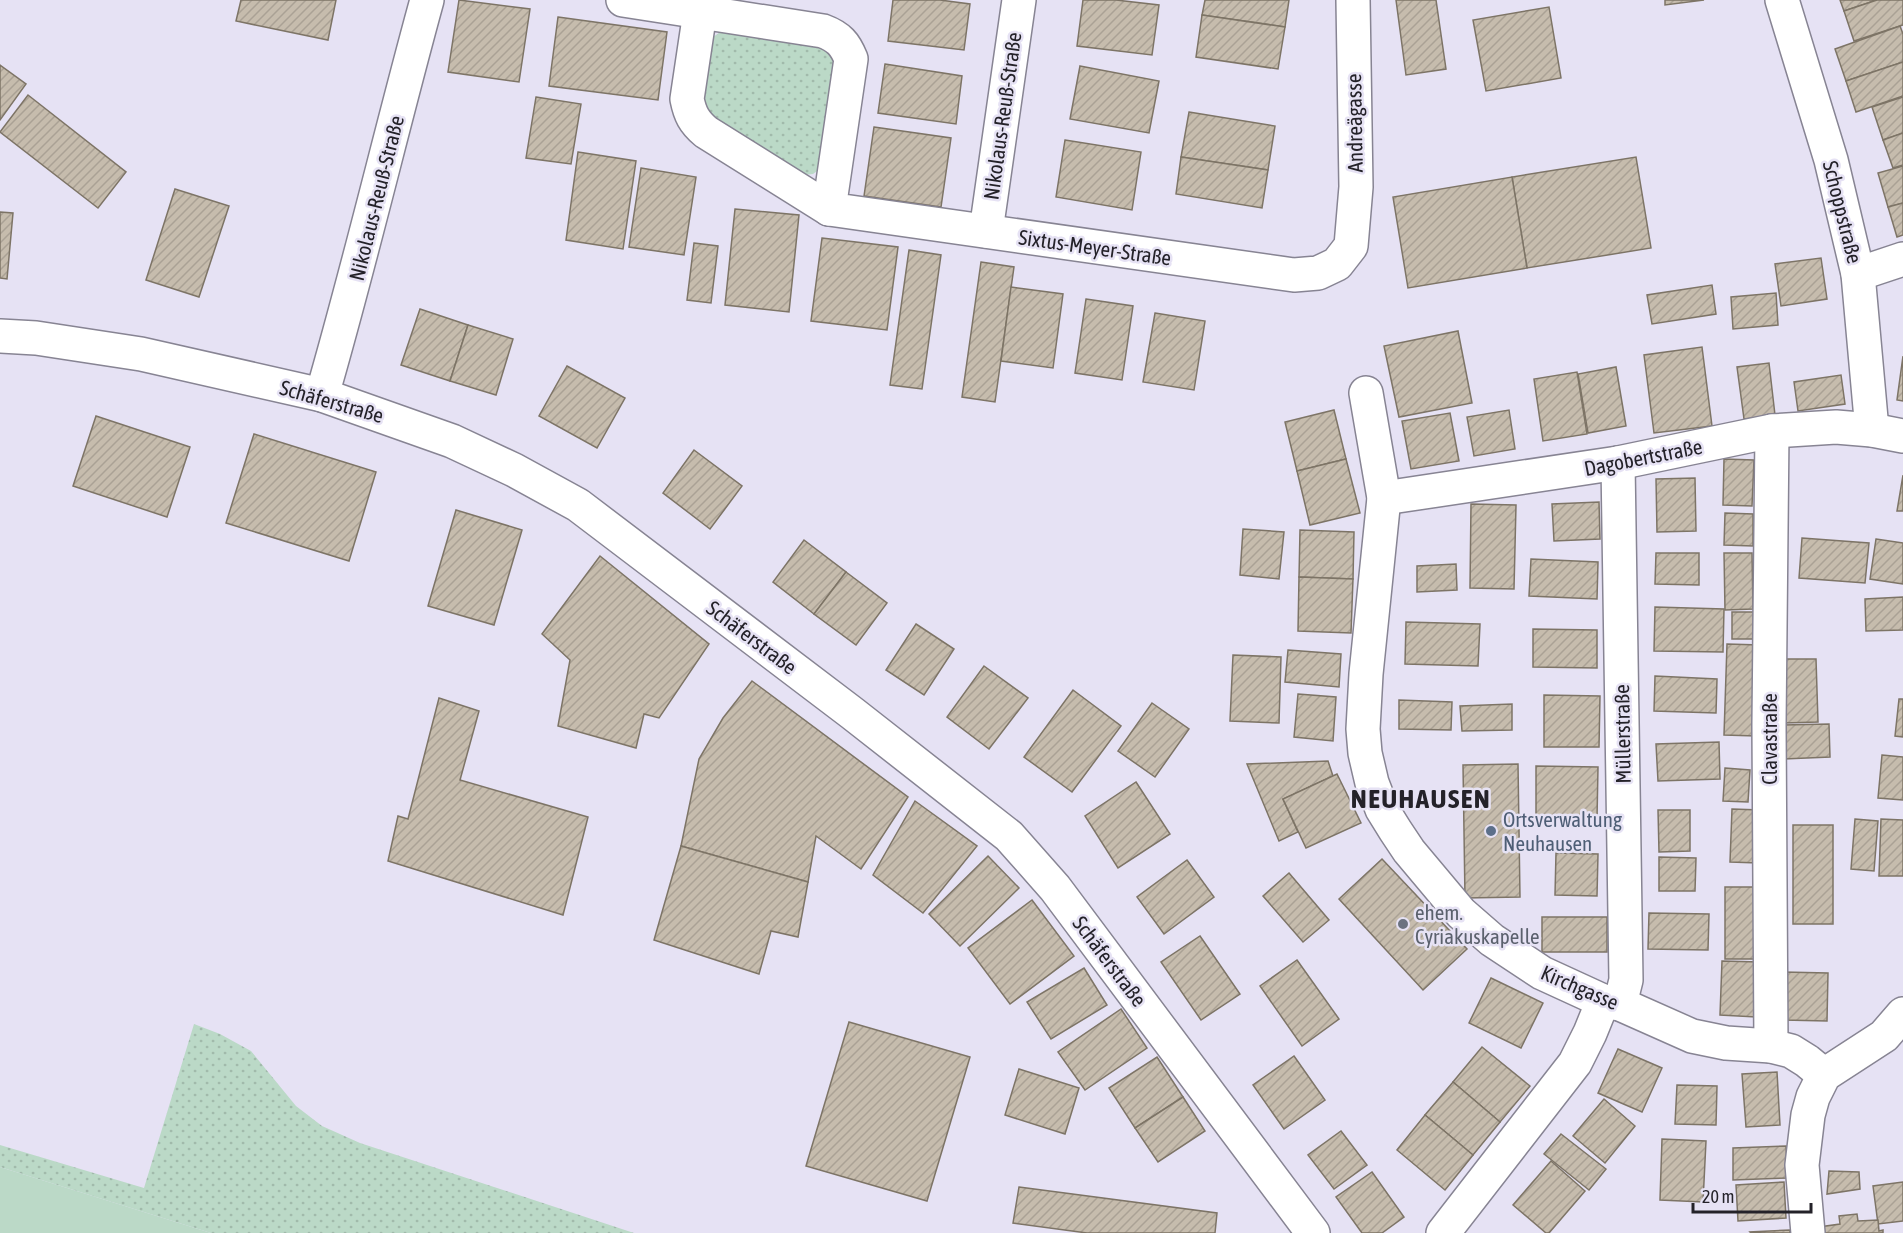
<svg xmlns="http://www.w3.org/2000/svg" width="1903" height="1233" font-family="'Asap Condensed',sans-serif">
<defs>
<pattern id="grass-dots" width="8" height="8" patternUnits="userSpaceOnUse" patternTransform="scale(1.5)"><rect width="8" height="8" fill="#bbd9c7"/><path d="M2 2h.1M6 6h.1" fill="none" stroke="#a1baab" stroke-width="1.8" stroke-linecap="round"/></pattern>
<pattern id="building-hatch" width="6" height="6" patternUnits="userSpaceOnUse" patternTransform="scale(1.5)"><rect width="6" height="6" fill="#c6bcad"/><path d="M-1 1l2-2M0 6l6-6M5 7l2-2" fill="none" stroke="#aaa195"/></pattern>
</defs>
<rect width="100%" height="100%" fill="#e6e2f4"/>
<g fill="url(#grass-dots)">
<polygon points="731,32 825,48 832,54 836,63 820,169 813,174 803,175 718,127 702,108 710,39 719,33"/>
<polygon points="194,1024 220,1034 251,1051 296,1106 322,1126 360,1143 634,1233 211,1233 0,1167 0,1145 144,1188"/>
</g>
<polygon fill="#bbd9c7" points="0,1167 211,1233 0,1233"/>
<g fill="url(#building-hatch)" stroke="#7d7466" stroke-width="1.5">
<polygon points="241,0 336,0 328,40 236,21"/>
<polygon points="459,0 530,9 519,82 448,72"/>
<polygon points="893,0 940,0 970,4 964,50 888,41"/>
<polygon points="1083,0 1116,0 1159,5 1152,55 1077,46"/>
<polygon points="1205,0 1289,0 1285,27 1202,15"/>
<polygon points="1396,0 1436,0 1446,69 1406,75"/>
<polygon points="1665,0 1704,0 1665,5"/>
<polygon points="1840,0 1877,0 1844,11"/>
<polygon points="1877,0 1903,0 1903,25 1854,41 1844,11"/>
<polygon points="1549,7 1561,78 1486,91 1473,20"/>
<polygon points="1202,15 1285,27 1278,69 1196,57"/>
<polygon points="558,17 667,32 658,100 549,86"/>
<polygon points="1900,26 1903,34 1903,62 1846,81 1835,49"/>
<polygon points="1903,62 1903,96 1856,112 1846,81"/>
<polygon points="885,64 962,76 956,124 878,113"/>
<polygon points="0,65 26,84 0,120"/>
<polygon points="1080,66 1159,81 1149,133 1070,119"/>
<polygon points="28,95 126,172 98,208 0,132"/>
<polygon points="536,97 581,104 571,164 526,158"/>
<polygon points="1903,97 1903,133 1883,140 1872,107"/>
<polygon points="1189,112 1275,126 1268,170 1181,157"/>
<polygon points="874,127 951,138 941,207 864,196"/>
<polygon points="1903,133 1903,165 1893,168 1883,140"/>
<polygon points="1065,140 1141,152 1132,210 1056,197"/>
<polygon points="578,152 636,161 623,249 566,240"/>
<polygon points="1181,157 1268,170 1262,208 1176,194"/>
<polygon points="1636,157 1651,248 1527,268 1512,177"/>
<polygon points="1903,166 1903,203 1888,207 1878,173"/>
<polygon points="641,168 696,177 684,255 629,247"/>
<polygon points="1512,177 1527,268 1408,288 1393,197"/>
<polygon points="175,189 229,206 199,297 146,280"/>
<polygon points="1903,203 1903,235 1897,237 1888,207"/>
<polygon points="735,209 799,215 789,312 725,305"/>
<polygon points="0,212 13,213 7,279 0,278"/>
<polygon points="822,238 898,247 887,330 811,321"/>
<polygon points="694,243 718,246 711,303 687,300"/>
<polygon points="909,250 941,255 922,389 890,385"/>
<polygon points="1821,258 1827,299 1781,306 1775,264"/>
<polygon points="981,262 1014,267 995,402 962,397"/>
<polygon points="1712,285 1716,314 1652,324 1647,295"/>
<polygon points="1011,287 1063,294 1053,368 1001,361"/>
<polygon points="1776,293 1778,325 1733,329 1731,297"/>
<polygon points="1086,299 1133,306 1122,380 1075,373"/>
<polygon points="420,309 468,325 450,381 401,365"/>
<polygon points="1155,313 1205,321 1194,390 1143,382"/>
<polygon points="468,325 513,339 496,395 450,381"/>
<polygon points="1458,331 1472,403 1399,417 1384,346"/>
<polygon points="1702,347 1712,426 1654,433 1644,355"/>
<polygon points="1903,356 1903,401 1897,400"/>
<polygon points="1769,363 1775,415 1744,419 1737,367"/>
<polygon points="567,366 625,398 597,448 539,416"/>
<polygon points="1616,367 1626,426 1588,433 1578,374"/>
<polygon points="1577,372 1587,434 1543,441 1534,379"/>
<polygon points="1841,375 1845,404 1798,411 1794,382"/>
<polygon points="1334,410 1346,459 1297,471 1285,422"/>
<polygon points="1509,410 1515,449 1474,456 1467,417"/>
<polygon points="1450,413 1459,461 1411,469 1402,421"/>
<polygon points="96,416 190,447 167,517 73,486"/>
<polygon points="254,434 376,472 349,561 226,523"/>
<polygon points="694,450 742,486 710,529 663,493"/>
<polygon points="1346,459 1360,513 1310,525 1297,471"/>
<polygon points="1724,459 1754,460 1752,506 1723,505"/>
<polygon points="1903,475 1903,511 1897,511"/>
<polygon points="1695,478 1696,531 1657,532 1656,479"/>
<polygon points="1599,502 1600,539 1554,541 1552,504"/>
<polygon points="1471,504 1516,505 1514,589 1470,588"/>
<polygon points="456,510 522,530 494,625 428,606"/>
<polygon points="1725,513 1753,514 1753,546 1724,545"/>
<polygon points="1243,529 1284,532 1279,579 1240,575"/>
<polygon points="1300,530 1354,532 1353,579 1299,577"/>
<polygon points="1802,538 1869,543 1865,583 1799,578"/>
<polygon points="1876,539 1903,543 1903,584 1870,579"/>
<polygon points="804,540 846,572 814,614 773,582"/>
<polygon points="1656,553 1699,553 1699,585 1655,584"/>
<polygon points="1724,553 1752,553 1753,609 1725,610"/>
<polygon points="600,556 709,644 659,718 644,714 636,748 558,726 570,660 542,634"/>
<polygon points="1531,559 1598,562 1597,599 1529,596"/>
<polygon points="1456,564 1457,590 1417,592 1417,566"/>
<polygon points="846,572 887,603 856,645 814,614"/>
<polygon points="1299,577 1353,579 1351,633 1298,631"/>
<polygon points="1903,597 1903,630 1866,631 1865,599"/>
<polygon points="1655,607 1724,609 1723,652 1654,651"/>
<rect x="1732" y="612" width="23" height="27"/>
<polygon points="1406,622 1480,624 1478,666 1405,664"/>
<polygon points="916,624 954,649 924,695 886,670"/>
<polygon points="1533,629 1597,630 1597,668 1533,667"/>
<polygon points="1727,644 1760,645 1756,736 1724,735"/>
<polygon points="1288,650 1341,654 1339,687 1285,682"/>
<polygon points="1233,655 1281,657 1279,723 1230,721"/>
<polygon points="1782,659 1816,659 1818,722 1784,723"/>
<polygon points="984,666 1028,698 989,749 947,717"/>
<polygon points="1655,676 1717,679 1716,713 1654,711"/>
<polygon points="752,681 908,797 861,869 816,836 808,882 681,846 699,759 723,718"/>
<polygon points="1073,690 1121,726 1072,792 1024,757"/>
<polygon points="1298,694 1336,697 1333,741 1294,737"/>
<polygon points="1544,695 1600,696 1599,747 1544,747"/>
<polygon points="439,698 479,711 460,780 588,817 563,915 388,861 398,816 408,819"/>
<polygon points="1899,699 1903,699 1903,737 1895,736"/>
<polygon points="1399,700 1452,702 1451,730 1399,729"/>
<polygon points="1152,703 1189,729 1155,777 1118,751"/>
<polygon points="1512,704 1512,730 1462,731 1460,706"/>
<polygon points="1829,724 1830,757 1784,759 1783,725"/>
<polygon points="1719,742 1720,779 1658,781 1656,744"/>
<polygon points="1882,755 1903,757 1903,800 1878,798"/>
<polygon points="1328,761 1333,776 1283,799 1298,832 1279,841 1247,764"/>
<polygon points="1518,764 1520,897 1465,898 1463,765"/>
<polygon points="1536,766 1598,767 1597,819 1536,819"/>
<polygon points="1725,768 1750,770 1748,802 1723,801"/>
<polygon points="1337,774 1361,823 1306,848 1283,799"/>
<polygon points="1136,782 1170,834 1118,868 1085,816"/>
<polygon points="915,801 977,846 923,913 873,875"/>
<polygon points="1732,809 1760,810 1758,863 1730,862"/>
<polygon points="1658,810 1690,810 1690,851 1659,852"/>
<polygon points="1855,819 1878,821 1874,871 1851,869"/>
<polygon points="1881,819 1903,820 1903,876 1879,876"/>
<rect x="1793" y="825" width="40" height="99"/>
<polygon points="681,846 808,882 798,937 771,931 759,974 654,940"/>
<polygon points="1556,853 1598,854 1597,896 1555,895"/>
<polygon points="988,856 1019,888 960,946 929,914"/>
<polygon points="1659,857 1696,858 1695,891 1659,891"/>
<polygon points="1382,859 1467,949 1423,990 1339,899"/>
<polygon points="1187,860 1214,897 1164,934 1137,897"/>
<polygon points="1289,873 1329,920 1303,942 1263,896"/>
<rect x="1725" y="887" width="30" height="72"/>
<polygon points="1032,900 1074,956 1010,1004 968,948"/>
<polygon points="1649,913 1709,914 1708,950 1648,949"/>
<rect x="1542" y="917" width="65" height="35"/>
<polygon points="1200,936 1240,994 1201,1020 1161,962"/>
<polygon points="1297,960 1339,1019 1302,1046 1260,986"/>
<polygon points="1722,961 1759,962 1756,1017 1720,1015"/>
<polygon points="1084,968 1107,1005 1051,1039 1027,1002"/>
<polygon points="1783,972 1828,973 1827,1021 1783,1020"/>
<polygon points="1491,978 1543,1003 1521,1048 1469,1023"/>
<polygon points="1121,1009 1147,1048 1085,1090 1058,1052"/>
<polygon points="849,1022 970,1057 927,1201 806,1166"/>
<polygon points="1482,1047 1530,1086 1500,1122 1453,1082"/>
<polygon points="1618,1049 1662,1068 1642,1112 1598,1093"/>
<polygon points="1294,1056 1325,1100 1284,1129 1253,1085"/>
<polygon points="1157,1057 1183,1097 1135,1128 1109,1088"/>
<polygon points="1019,1069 1079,1088 1065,1134 1005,1115"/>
<polygon points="1777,1072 1780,1125 1746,1127 1742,1074"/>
<polygon points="1453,1082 1500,1122 1473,1155 1425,1115"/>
<polygon points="1677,1085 1717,1086 1716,1125 1675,1124"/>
<polygon points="1183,1097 1205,1131 1158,1162 1135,1128"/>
<polygon points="1604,1099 1635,1126 1605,1163 1573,1136"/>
<polygon points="1425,1115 1473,1155 1445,1190 1397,1150"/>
<polygon points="1341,1131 1367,1165 1334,1189 1308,1155"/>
<polygon points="1561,1134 1606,1169 1589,1190 1544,1154"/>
<polygon points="1662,1139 1706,1141 1703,1202 1660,1200"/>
<polygon points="1786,1146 1788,1178 1733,1180 1733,1148"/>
<polygon points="1551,1161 1585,1191 1549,1233 1546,1233 1513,1205"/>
<polygon points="1829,1171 1859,1172 1860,1189 1827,1194"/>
<polygon points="1372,1172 1404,1217 1382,1233 1362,1233 1336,1197"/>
<polygon points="1784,1182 1786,1218 1738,1221 1736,1185"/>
<polygon points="1903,1182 1903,1221 1878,1224 1873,1186"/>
<polygon points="1019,1187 1217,1213 1215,1233 1087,1233 1013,1223"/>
<polygon points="1857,1214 1858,1221 1878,1220 1879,1231 1883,1230 1883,1233 1819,1233 1819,1227 1840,1224 1839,1216"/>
<polygon points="1790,1230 1790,1233 1751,1233 1750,1232"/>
</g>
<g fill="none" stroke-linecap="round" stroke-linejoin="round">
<defs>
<g id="minor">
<path d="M 623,0 L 823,31 C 839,37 845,44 851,59 L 829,209 L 1294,275 L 1318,273 L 1337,264 L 1351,246 L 1356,187 L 1353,0"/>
<polyline points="1782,0 1831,160 1858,274 1872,430"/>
<path d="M 700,12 L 687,99 C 690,114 694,122 706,132 L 829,209"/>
<polyline points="986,231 1019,0"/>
<polyline points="1858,274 1903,259"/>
<polyline points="0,336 36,338 141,354 322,395 452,441 514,470 578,505 852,713 1009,836 1055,888 1313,1233"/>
<polyline points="1366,393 1384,498 1366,674 1363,729 1365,753 1372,783 1382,809 1395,830 1409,851 1461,913 1492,940 1542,973 1603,1001 1620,1004 1692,1036 1726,1043 1771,1046 1791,1051 1807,1061 1824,1075"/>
<path d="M 322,395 C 360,264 391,131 427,0"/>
<polyline points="1618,463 1626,980 1620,1004"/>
<polyline points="1384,498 1618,463 1772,431 1836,427 1872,430 1903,436"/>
<polyline points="1771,1046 1769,725 1772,431"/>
<polyline points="1443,1233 1575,1063 1590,1033 1603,1001"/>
<polyline points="1808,1233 1802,1165 1808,1115 1813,1097 1824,1075 1884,1036 1903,1014"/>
</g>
</defs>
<use href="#minor" stroke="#878493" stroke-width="36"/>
<use href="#minor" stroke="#fff" stroke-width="33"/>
</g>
<circle fill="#5c6f8a" stroke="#e6e2f4" stroke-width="2" cx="1491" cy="831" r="6"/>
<circle fill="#6b7280" stroke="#e6e2f4" stroke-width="2" cx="1403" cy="924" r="6"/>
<g text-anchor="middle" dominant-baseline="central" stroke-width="5" stroke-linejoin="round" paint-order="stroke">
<g font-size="21" fill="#242229" stroke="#e6e2f4">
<text transform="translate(1002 116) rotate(-82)">Nikolaus-Reuß-Straße</text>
<text transform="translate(1354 123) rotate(-91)">Andreägasse</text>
<text transform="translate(376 198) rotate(-76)">Nikolaus-Reuß-Straße</text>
<text transform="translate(1843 212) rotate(76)">Schoppstraße</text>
<text transform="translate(1095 247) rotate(8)">Sixtus-Meyer-Straße</text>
<text transform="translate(332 401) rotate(16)">Schäferstraße</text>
<text transform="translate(1643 457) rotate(-11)">Dagobertstraße</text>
<text transform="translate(752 637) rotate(37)">Schäferstraße</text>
<text transform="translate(1622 734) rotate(-91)">Müllerstraße</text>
<text transform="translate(1769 739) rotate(-90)">Clavastraße</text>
<text transform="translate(1110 961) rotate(53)">Schäferstraße</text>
<text transform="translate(1580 987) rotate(23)">Kirchgasse</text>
</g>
<g font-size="21" fill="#4e5e75" stroke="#e6e2f4" text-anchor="start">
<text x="1503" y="819">Ortsverwaltung<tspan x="1503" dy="24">Neuhausen</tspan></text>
</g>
<g font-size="21" fill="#5b616d" stroke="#e6e2f4" text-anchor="start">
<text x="1415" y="912">ehem.<tspan x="1415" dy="24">Cyriakuskapelle</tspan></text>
</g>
<g font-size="27" font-weight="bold" letter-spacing="1.5" fill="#242229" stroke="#e6e2f4">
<text x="1421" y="798">NEUHAUSEN</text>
</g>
</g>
<path d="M1693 1203v9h118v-9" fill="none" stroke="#242229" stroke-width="3"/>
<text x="1702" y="1203" font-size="18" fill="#242229" stroke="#e6e2f4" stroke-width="4.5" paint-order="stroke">20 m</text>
</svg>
